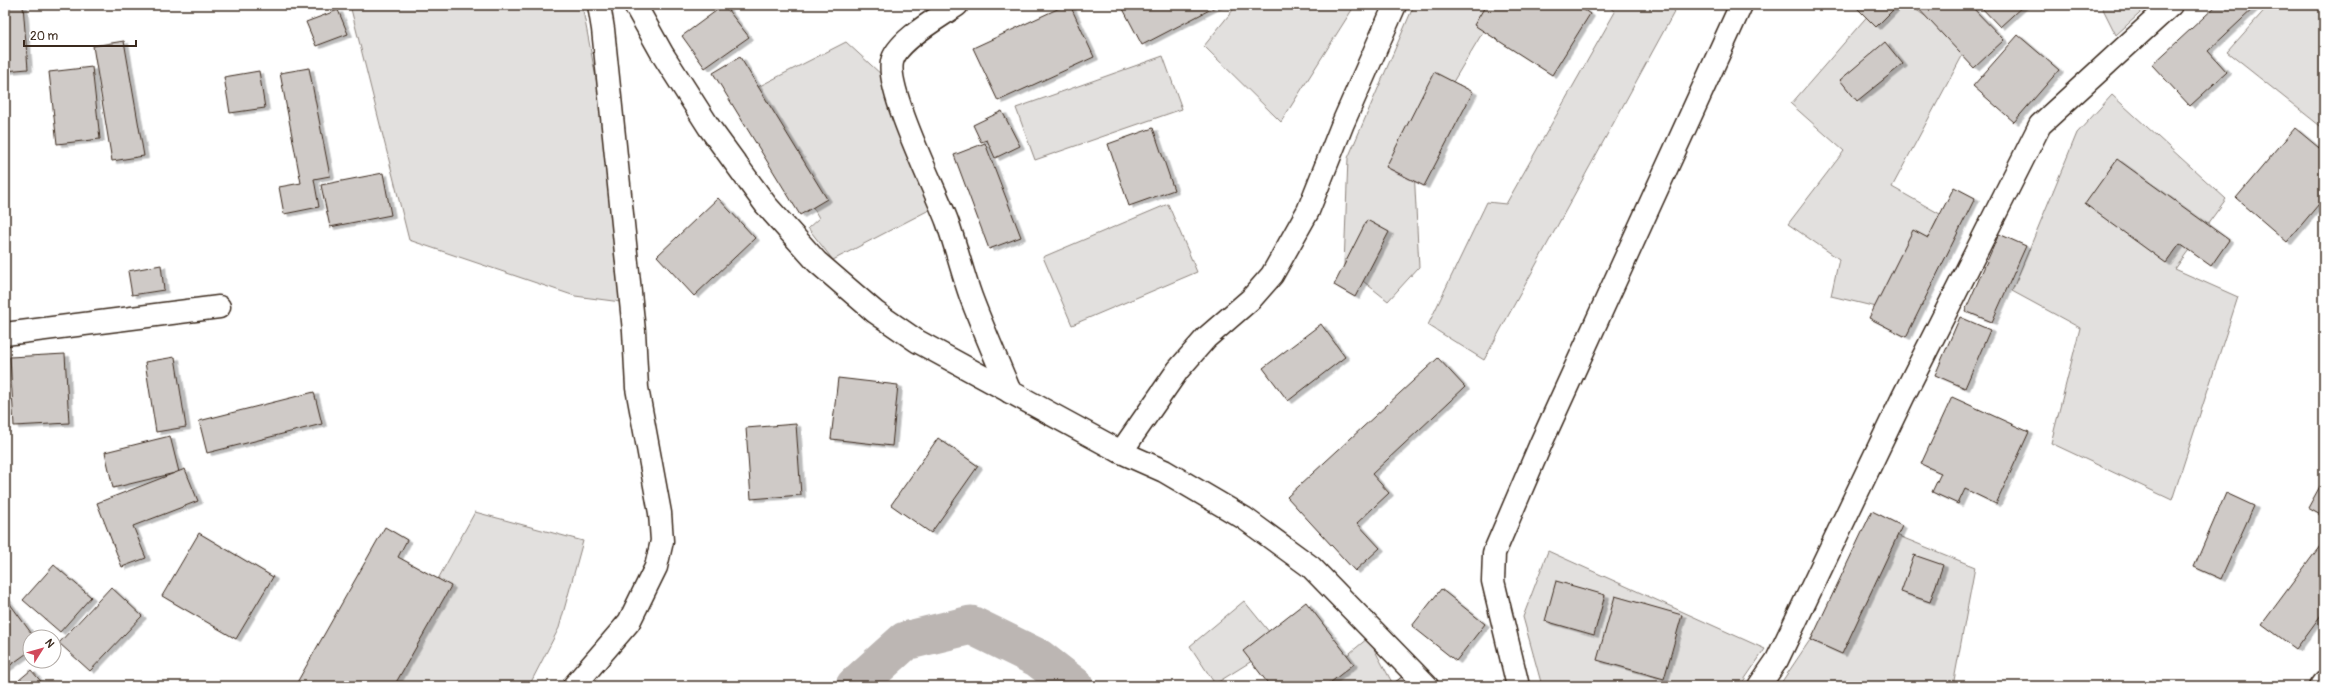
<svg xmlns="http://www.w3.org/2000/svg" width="2329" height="691" font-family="Pangolin,sans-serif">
<defs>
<filter id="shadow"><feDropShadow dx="4.5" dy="2.5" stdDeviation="0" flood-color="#0004"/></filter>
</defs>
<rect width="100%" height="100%" fill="#fff"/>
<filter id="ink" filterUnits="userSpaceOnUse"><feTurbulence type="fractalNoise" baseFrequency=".025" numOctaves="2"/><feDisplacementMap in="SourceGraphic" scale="8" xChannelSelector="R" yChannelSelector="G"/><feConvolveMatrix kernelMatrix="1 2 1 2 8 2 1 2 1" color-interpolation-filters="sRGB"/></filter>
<g filter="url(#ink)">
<g fill="#e2e0de" stroke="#8e857e">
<polygon points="350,5 582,5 604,120 621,302 575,296 409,240"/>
<polygon points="1237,5 1355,5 1281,122 1204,46"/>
<polygon points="1414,5 1499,5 1413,149 1419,267 1388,301 1344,266 1348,158"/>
<polygon points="1607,5 1678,5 1484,360 1428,325 1487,202 1506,204 1615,12"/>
<polygon points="1877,5 1909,5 1968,45 1892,187 1940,214 1893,311 1831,296 1839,259 1788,224 1844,151 1791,104"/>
<polygon points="2101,5 2149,5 2116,35"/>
<polygon points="2269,5 2324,5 2324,129 2227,52"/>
<polygon points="846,42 883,76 931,209 833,260 808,228 819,218 748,92"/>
<polygon points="1163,56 1182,109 1035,160 1016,108"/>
<polygon points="2112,95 2226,199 2175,269 2238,297 2172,500 2051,443 2080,328 2012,291 2077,133"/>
<polygon points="1168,204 1197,272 1072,325 1043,257"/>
<polygon points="475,512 583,541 559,628 529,686 375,686 401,646"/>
<polygon points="1884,530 1975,567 1953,686 1779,686"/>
<polygon points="1548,551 1765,649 1740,686 1542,686 1523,617"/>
<polygon points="1244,601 1279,644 1215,684 1190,646"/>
<polygon points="1368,638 1394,686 1310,686"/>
</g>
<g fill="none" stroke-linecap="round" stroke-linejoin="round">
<polyline stroke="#bcb6b3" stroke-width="39" points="855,686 905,641 971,625 1038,658 1074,686"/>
</g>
<g fill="#cfcac7" stroke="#3b2a1e" filter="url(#shadow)">
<polygon points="5,5 23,5 28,69 5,71"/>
<polygon points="724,5 749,37 705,68 682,36"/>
<polygon points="1066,5 1070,5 1094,57 998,101 973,48"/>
<polygon points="1121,5 1219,5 1142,45"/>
<polygon points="1486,5 1577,5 1590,14 1552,75 1474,25"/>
<polygon points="1854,5 1898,5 1876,27"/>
<polygon points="1915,5 1970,5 2004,40 1974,68"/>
<polygon points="1979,5 2024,5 2000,27"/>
<polygon points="2217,5 2257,5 2208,51 2227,72 2190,106 2152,65"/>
<polygon points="338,10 348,34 316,46 306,22"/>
<polygon points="2018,35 2059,70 2014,122 1973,86"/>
<polygon points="124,41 144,156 112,161 93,46"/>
<polygon points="1885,42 1903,64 1857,101 1840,80"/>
<polygon points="740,57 827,199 800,215 713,73"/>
<polygon points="92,67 100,139 57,144 49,72"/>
<polygon points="309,68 330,176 314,179 319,207 284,214 279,187 301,183 280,73"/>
<polygon points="259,71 265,108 230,113 224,77"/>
<polygon points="1434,72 1473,92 1424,186 1386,167"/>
<polygon points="1002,111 1020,146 995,158 987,140 981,142 973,125"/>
<polygon points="1153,128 1174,190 1129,206 1108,144"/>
<polygon points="2295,128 2324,152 2324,198 2287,242 2236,198"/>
<polygon points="985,143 1021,237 989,249 954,155"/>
<polygon points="2117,159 2229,240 2211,266 2180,244 2166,263 2085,204"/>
<polygon points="383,173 391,215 330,227 321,185"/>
<polygon points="1954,187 1975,198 1906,337 1869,318 1913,230 1928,238"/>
<polygon points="718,198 755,238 694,296 657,256"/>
<polygon points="1367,220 1389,232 1355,297 1334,285"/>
<polygon points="1999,234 2026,246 1992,322 1965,311"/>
<polygon points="161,265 164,290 132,295 128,271"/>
<polygon points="1960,317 1990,330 1965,388 1935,375"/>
<polygon points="1321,324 1345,357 1288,401 1263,368"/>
<polygon points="65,354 69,423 14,426 10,357"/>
<polygon points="175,357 186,427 156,432 145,362"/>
<polygon points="1438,358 1465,387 1372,474 1389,493 1357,523 1380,548 1355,571 1287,497"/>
<polygon points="838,378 898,385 892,446 831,439"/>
<polygon points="314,392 322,424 207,453 199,421"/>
<polygon points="1952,397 2029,432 1996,504 1965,489 1958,504 1932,492 1941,473 1921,464"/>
<polygon points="796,424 801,495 751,499 746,428"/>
<polygon points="170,436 179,472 113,488 105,452"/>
<polygon points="938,438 978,466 931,533 891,505"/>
<polygon points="185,469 198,501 133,526 146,558 122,567 97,503"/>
<polygon points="2324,479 2324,517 2308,508"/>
<polygon points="2226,493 2254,506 2221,579 2194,567"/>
<polygon points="1872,511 1902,526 1842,654 1811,640"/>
<polygon points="385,527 407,540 398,557 451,586 394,686 295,686"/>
<polygon points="199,533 273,577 236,639 162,596"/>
<polygon points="2320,546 2324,549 2324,611 2296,649 2262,624"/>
<polygon points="1914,555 1943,565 1930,602 1901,592"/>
<polygon points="54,565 91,597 60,632 23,600"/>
<polygon points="1556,581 1605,595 1594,635 1545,621"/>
<polygon points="111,587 142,616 90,671 59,643"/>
<polygon points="1441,589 1485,624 1456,661 1412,626"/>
<polygon points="1615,596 1682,615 1664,679 1597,660"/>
<polygon points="5,597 34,637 30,637 30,651 5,669"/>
<polygon points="1306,602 1354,664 1326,686 1270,686 1243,651"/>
<polygon points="31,670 45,686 12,686"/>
<polygon points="1403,676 1411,686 1390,686"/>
</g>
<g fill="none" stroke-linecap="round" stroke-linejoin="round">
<defs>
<g id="minor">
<polyline points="635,5 663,55 709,127 766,205 817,262 875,312 917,341 1121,452 1164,471 1244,518 1311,567 1427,686"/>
<path d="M 957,5 C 940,17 896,41 892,62 C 886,91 935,189 947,221 C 956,246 962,272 971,297 C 983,329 997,360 1010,392"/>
<polyline points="5,334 219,307"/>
<polyline points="1121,452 1178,370 1206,338 1251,299 1272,275 1308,211 1343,123 1395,5"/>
<polyline points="574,686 629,622 656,567 662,541 660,513 637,388 634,331 603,29 599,5"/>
<polyline points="1518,686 1493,581 1494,553 1542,441 1741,5"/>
<polyline points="1759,686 1777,660 1903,397 2040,125 2171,5"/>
<polyline points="2321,686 2324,682"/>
</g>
</defs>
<use href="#minor" stroke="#3b2a1e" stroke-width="25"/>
<use href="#minor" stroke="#fff" stroke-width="22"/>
</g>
</g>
<rect width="2329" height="691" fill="none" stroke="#fff" stroke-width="20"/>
<rect x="10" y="10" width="2309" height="671" fill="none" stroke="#3b2a1e" stroke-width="1.5" filter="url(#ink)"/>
<g transform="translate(42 649) rotate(53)"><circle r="19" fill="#ffffff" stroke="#b1aaa5"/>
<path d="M0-3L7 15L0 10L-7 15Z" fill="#d1495b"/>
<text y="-6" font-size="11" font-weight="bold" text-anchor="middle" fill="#3b2a1e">N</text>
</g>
<path d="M24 40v6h112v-6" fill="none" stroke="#3b2a1e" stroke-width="2"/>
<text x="30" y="40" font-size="12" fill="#3b2a1e" stroke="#ffffff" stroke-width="3" paint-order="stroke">20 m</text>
</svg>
